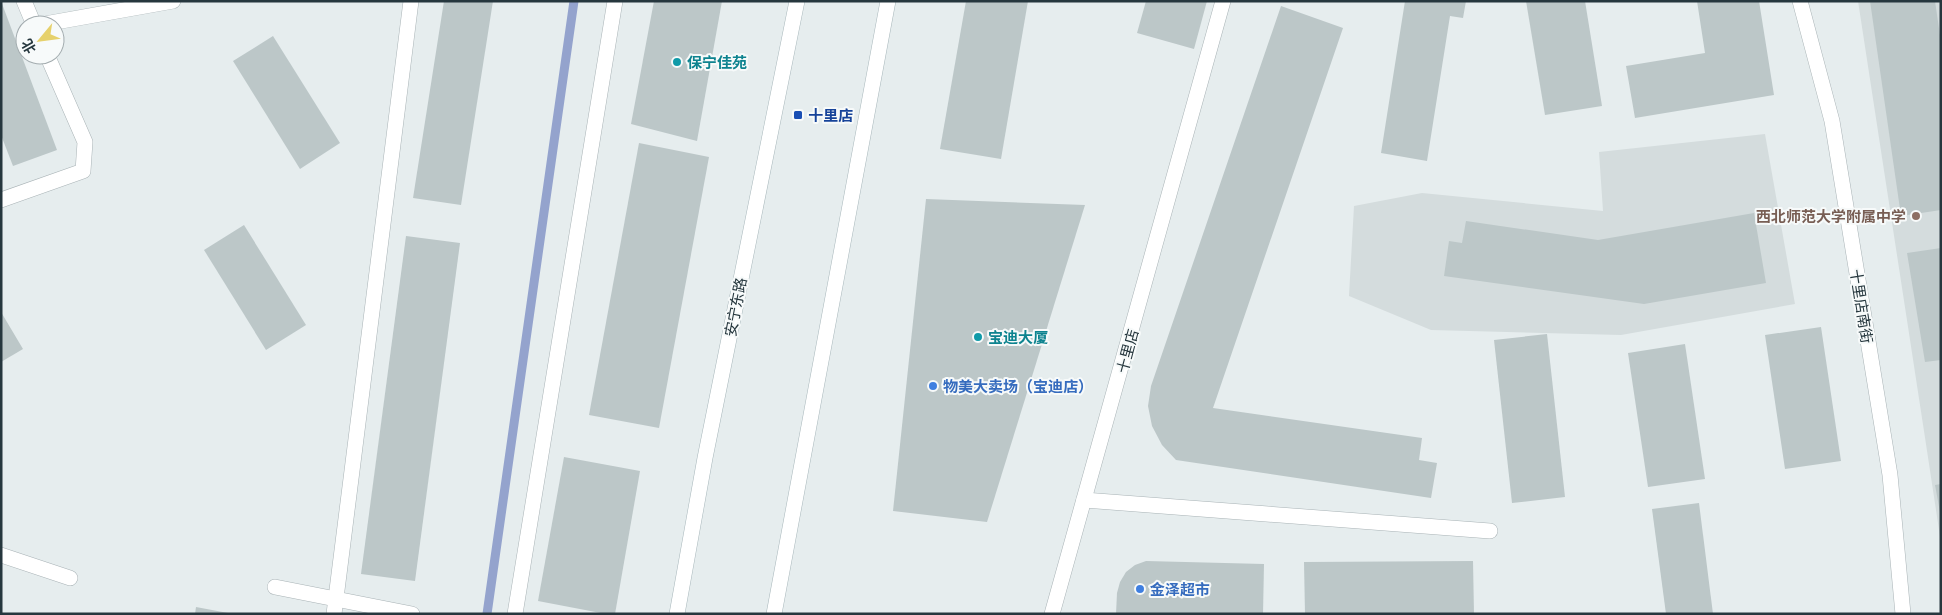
<svg xmlns="http://www.w3.org/2000/svg" width="1942" height="615" font-family="Commissioner,'Noto Sans SC',sans-serif">
<rect width="100%" height="100%" fill="#e6edee"/>
<g fill="#d4dcdd">
<polygon points="1858,1 1941,1 1941,543 1924,431"/>
<polygon points="1765,134 1795,304 1621,335 1431,330 1349,296 1354,206 1422,193 1603,211 1599,152"/>
</g>
<g fill="none" stroke-linecap="round" stroke-linejoin="round">
<polyline stroke="#94a3cd" stroke-width="9" points="487,614 574,1"/>
</g>
<g fill="#bcc7c8">
<polygon points="1,1 57,150 13,166 1,135"/>
<polygon points="444,1 493,1 461,205 413,198"/>
<polygon points="654,1 722,1 697,141 631,124"/>
<polygon points="966,1 1028,1 1001,159 940,149"/>
<polygon points="1146,1 1207,1 1194,49 1137,33"/>
<polygon points="1405,1 1466,1 1463,18 1450,16 1427,161 1381,153"/>
<polygon points="1526,1 1585,1 1602,106 1545,115"/>
<polygon points="1697,1 1759,1 1774,95 1635,118 1626,66 1705,53"/>
<polygon points="1870,1 1935,1 1941,42 1941,210 1901,216"/>
<polygon points="1281,6 1343,28 1213,408 1422,438 1419,460 1437,463 1431,498 1176,460 1162,445 1152,426 1148,406 1151,386"/>
<polygon points="273,36 340,143 300,169 233,61"/>
<polygon points="639,143 709,157 659,428 589,415"/>
<polygon points="926,199 1085,205 987,522 893,511"/>
<polygon points="1754,213 1766,283 1644,304 1444,276 1449,241 1462,243 1466,221 1598,240"/>
<polygon points="244,225 306,325 266,350 204,250"/>
<polygon points="406,236 460,243 415,581 361,574"/>
<polygon points="1941,248 1941,360 1925,362 1907,253"/>
<polygon points="1,312 23,349 1,362"/>
<polygon points="1821,327 1841,461 1785,469 1765,335"/>
<polygon points="1547,334 1565,497 1512,503 1494,340"/>
<polygon points="1685,344 1705,479 1648,487 1628,353"/>
<polygon points="564,457 640,471 615,614 606,614 538,601"/>
<polygon points="1941,484 1941,512 1940,512 1935,485"/>
<polygon points="1699,503 1713,614 1666,614 1652,509"/>
<polygon points="1146,561 1264,564 1263,614 1116,614 1117,593 1120,582 1126,572 1135,565"/>
<polygon points="1473,561 1474,614 1305,614 1304,562"/>
<polygon points="196,607 228,613 228,614 195,614"/>
</g>
<g fill="none" stroke-linecap="round" stroke-linejoin="round">
<defs>
<g id="street">
<polyline points="24,1 34,25"/>
<polyline points="1800,1 1832,121 1890,475 1903,614"/>
<polyline points="39,25 173,1"/>
<polyline points="1,200 83,171 85,142 47,55"/>
<polyline points="1084,500 1490,531"/>
<polyline points="1,555 70,578"/>
<polyline points="275,587 412,614"/>
<polyline points="334,614 411,1"/>
<polyline points="515,614 615,1"/>
<polyline points="1052,614 1223,1"/>
</g>
<g id="secondary">
<polyline points="677,614 705,458 797,1"/>
<polyline points="774,614 888,1"/>
</g>
</defs>
<use href="#street" stroke="#a9b3b6" stroke-width="16"/>
<use href="#secondary" stroke="#a8b7bb" stroke-width="16"/>
<use href="#street" stroke="#fff" stroke-width="15"/>
<use href="#secondary" stroke="#fff" stroke-width="15"/>
</g>
<g fill="#0f9aa8" stroke="#f7fafa" stroke-width="2">
<circle cx="677" cy="62" r="5"/>
<circle cx="978" cy="337" r="5"/>
</g>
<rect fill="#1a4fb4" stroke="#f7fafa" stroke-width="2" x="793" y="110" width="10" height="10" rx="2.5"/>
<circle fill="#8d6e63" stroke="#f7fafa" stroke-width="2" cx="1916" cy="216" r="5"/>
<g fill="#3f7fe0" stroke="#f7fafa" stroke-width="2">
<circle cx="933" cy="386" r="5"/>
<circle cx="1140" cy="589" r="5"/>
</g>
<g text-anchor="middle" dominant-baseline="central" stroke-width="4" stroke-linejoin="round" paint-order="stroke">
<g font-size="15" font-weight="bold" fill="#0d838f" stroke="#f7fafa" text-anchor="start">
<text x="687" y="62">保宁佳苑</text>
<text x="988" y="337">宝迪大厦</text>
</g>
<g font-size="15" font-weight="bold" fill="#164399" stroke="#f7fafa" text-anchor="start">
<text x="808" y="115">十里店</text>
</g>
<g font-size="15" font-weight="bold" fill="#785e54" stroke="#f7fafa" text-anchor="end">
<text x="1906" y="216">西北师范大学附属中学</text>
</g>
<g font-size="15" fill="#26373e" stroke="#f7fafa">
<text transform="translate(1862 306) rotate(81)">十里店南街</text>
<text transform="translate(735 307) rotate(-79)">安宁东路</text>
<text transform="translate(1127 351) rotate(-75)">十里店</text>
</g>
<g font-size="15" font-weight="bold" fill="#366cbe" stroke="#f7fafa" text-anchor="start">
<text x="943" y="386">物美大卖场（宝迪店）</text>
<text x="1150" y="589">金泽超市</text>
</g>
</g>
<rect width="1942" height="615" fill="none" stroke="#26373e" stroke-width="5"/>
<g transform="translate(40 40) rotate(241)"><circle r="24" fill="#f7fafa" stroke="#a3acaf"/>
<path d="M0-4L9 19L0 12L-9 19Z" fill="#e6d16c"/>
<text y="-8" font-size="14" font-weight="bold" text-anchor="middle" fill="#26373e">北</text>
</g>
</svg>
